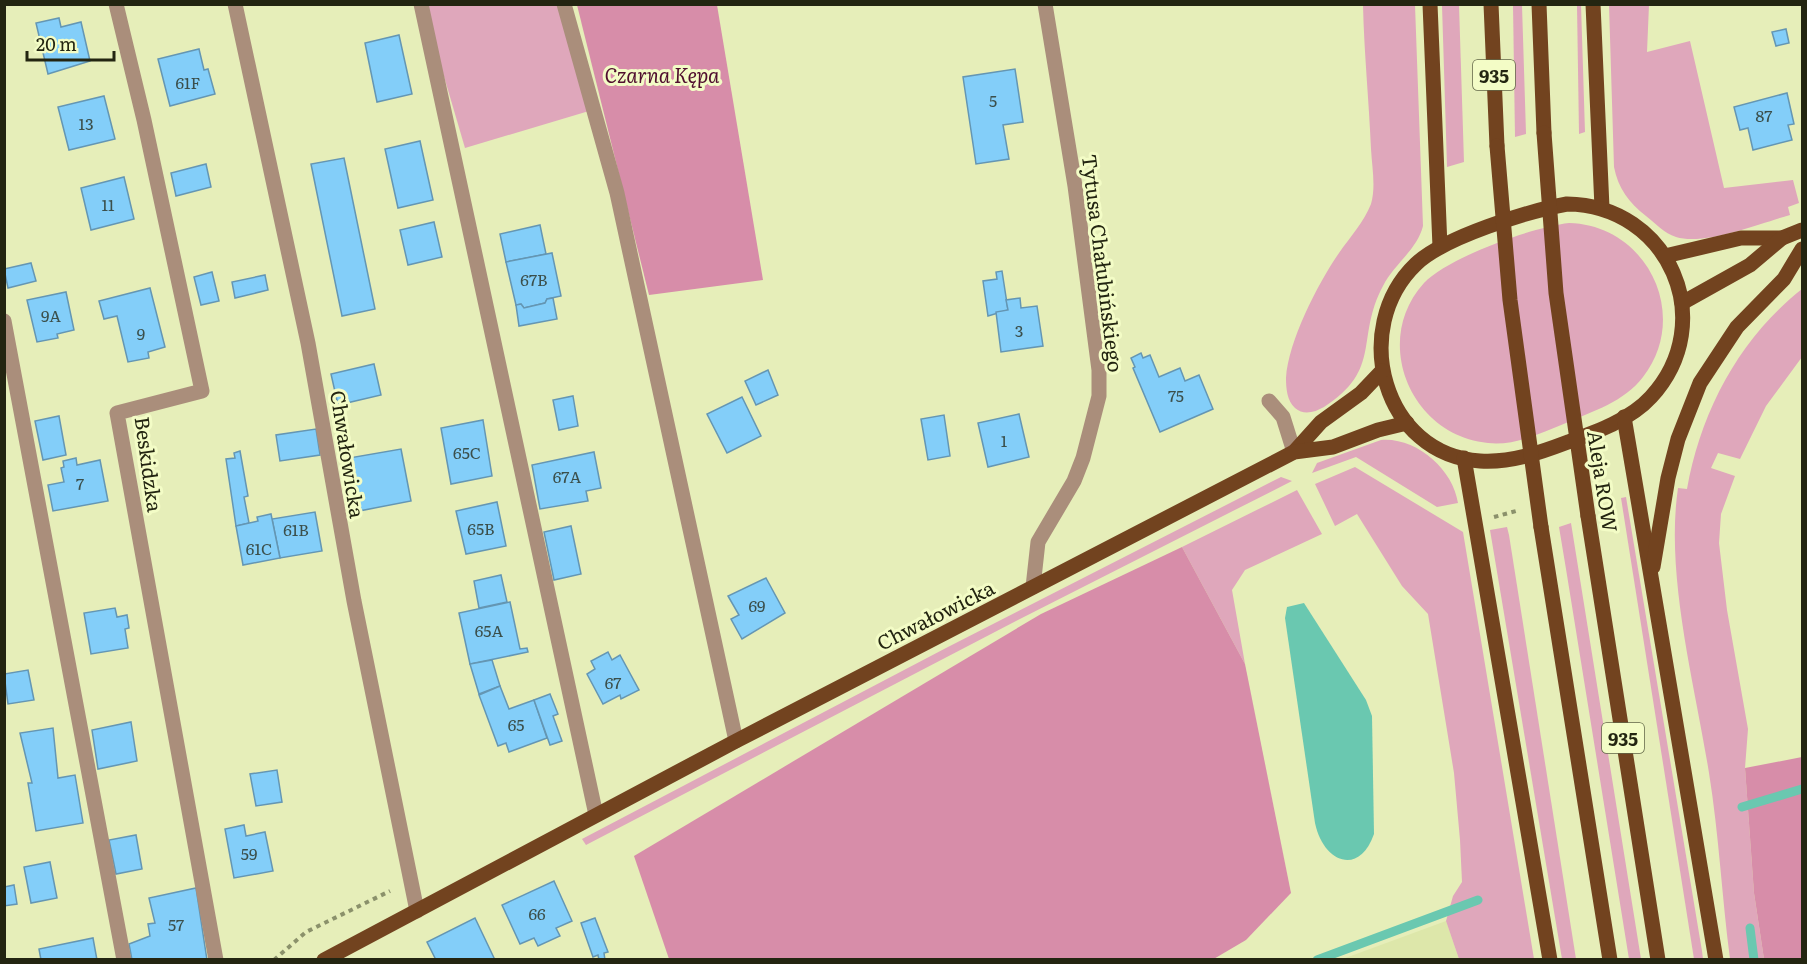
<svg xmlns="http://www.w3.org/2000/svg" width="1807" height="964" font-family="Literata,serif">
<rect width="100%" height="100%" fill="#e6eeb9"/>
<polygon fill="#dde7aa" points="1446,921 1459,959 1340,960"/>
<g fill="#dfa7bb">
<polygon points="423,5 562,5 589,111 465,148"/>
<path d="M 1363,5 L 1415,5 L 1423,226 C 1417,250 1394,264 1383,286 C 1355,338 1383,369 1324,407 C 1315,412 1304,416 1295,408 C 1287,401 1286,388 1286,378 C 1288,342 1318,283 1339,253 C 1350,237 1364,222 1371,204 C 1376,187 1372,167 1371,149 C 1369,101 1364,52 1363,5 Z"/>
<polygon points="1442,5 1459,5 1464,162 1447,167"/>
<polygon points="1513,5 1522,5 1526,134 1515,137"/>
<polygon points="1577,5 1581,5 1585,132 1579,134"/>
<path d="M 1609,5 L 1649,5 L 1647,52 L 1690,41 L 1724,188 L 1793,180 L 1799,203 L 1788,207 L 1790,215 C 1761,223 1705,246 1676,237 C 1664,233 1656,224 1646,216 C 1629,203 1618,188 1614,167 Z"/>
<path d="M 1569,223 C 1647,225 1691,315 1643,377 C 1624,402 1593,411 1566,423 C 1541,433 1515,446 1488,443 C 1411,436 1371,341 1424,283 C 1449,257 1533,227 1569,223 Z"/>
<path d="M 1802,289 L 1802,357 L 1766,406 L 1740,459 L 1718,453 L 1711,468 L 1735,476 L 1721,514 L 1719,543 L 1727,610 L 1748,729 L 1745,768 L 1754,893 L 1764,959 L 1730,959 C 1722,898 1719,835 1709,773 C 1695,685 1665,576 1678,488 L 1687,489 C 1701,411 1739,339 1802,289 Z"/>
<path d="M 1381,440 C 1416,437 1453,469 1458,503 L 1437,507 L 1356,457 L 1312,473 L 1317,463 Z"/>
<polygon points="1355,467 1463,532 1534,959 1459,959 1446,921 1453,896 1462,882 1460,840 1454,773 1428,614 1402,586 1357,514 1335,526 1315,484"/>
<polygon points="1281,477 1292,481 1016,621 586,845 582,839 946,648"/>
<polygon points="1297,490 1322,534 1245,570 1232,590 1245,664 1182,547"/>
<polygon points="1626,497 1702,951 1703,959 1694,959 1621,498"/>
<polygon points="1571,523 1632,903 1641,959 1629,959 1566,569 1559,527"/>
<polygon points="1507,527 1509,535 1576,959 1562,959 1490,530"/>
</g>
<g fill="#d78da9">
<polygon points="577,5 717,5 763,280 649,295"/>
<polygon points="1182,547 1245,664 1291,893 1246,940 1212,960 669,959 634,856 1041,614"/>
<polygon points="1802,757 1802,959 1764,959 1754,893 1745,768"/>
</g>
<path fill="#6ac8b0" d="M 1304,603 L 1366,700 L 1372,716 L 1374,834 C 1359,877 1323,862 1315,823 L 1285,618 L 1287,607 Z"/>
<g fill="none" stroke-linecap="round" stroke-linejoin="round">
<g stroke="#6ac8b0" stroke-width="9">
<polyline points="1742,807 1802,789"/>
<polyline points="1750,928 1754,960"/>
<polyline points="1317,960 1478,900"/>
</g>
</g>
<g fill="#83cef9" stroke="#6496b3" stroke-width="1.5">
<polygon points="59,18 61,27 81,22 90,61 48,74 36,23"/>
<polygon points="1786,29 1789,43 1776,46 1772,32"/>
<polygon points="399,35 412,94 377,102 365,43"/>
<polygon points="199,49 204,70 208,69 215,94 170,106 158,59"/>
<polygon points="1015,69 1023,122 1003,125 1009,159 976,164 963,77"/>
<polygon points="1787,93 1794,124 1788,125 1792,140 1753,150 1748,128 1740,130 1734,107"/>
<polygon points="104,96 115,139 69,150 58,107"/>
<polygon points="420,141 433,200 398,208 385,149"/>
<polygon points="344,158 375,309 342,316 311,164"/>
<polygon points="206,164 211,187 176,196 171,173"/>
<polygon points="124,177 134,219 91,230 81,188"/>
<polygon points="434,222 442,257 408,265 400,230"/>
<polygon points="540,225 546,254 506,262 500,234"/>
<polygon points="552,253 561,296 547,299 545,303 524,308 521,304 516,305 506,262"/>
<polygon points="31,263 36,281 8,288 4,269"/>
<polygon points="1002,271 1008,310 988,316 983,281 997,279 996,272"/>
<polygon points="212,272 219,301 201,305 194,277"/>
<polygon points="265,275 268,290 235,298 232,282"/>
<polygon points="150,288 165,347 148,352 149,358 128,362 117,316 104,319 99,301"/>
<polygon points="66,292 74,330 57,334 58,338 37,342 27,300"/>
<polygon points="553,298 557,319 519,326 516,305 521,304 524,308 545,303 547,299"/>
<polygon points="1020,298 1021,308 1037,306 1043,346 1001,352 996,312 1008,310 1006,300"/>
<polygon points="1141,353 1143,358 1150,355 1159,377 1180,368 1185,381 1199,375 1213,409 1160,432 1133,368 1135,367 1131,358"/>
<polygon points="374,364 381,395 338,405 331,374"/>
<polygon points="768,370 778,395 756,405 745,381"/>
<polygon points="573,396 578,426 559,430 553,400"/>
<polygon points="742,397 761,436 727,453 707,414"/>
<polygon points="1019,414 1029,457 988,467 978,423"/>
<polygon points="944,415 950,456 928,460 921,419"/>
<polygon points="59,416 66,455 43,460 35,421"/>
<polygon points="483,420 492,476 451,484 441,428"/>
<polygon points="316,429 320,455 280,461 276,435"/>
<polygon points="401,449 411,501 359,511 349,458"/>
<polygon points="240,451 248,496 244,497 249,523 236,526 226,459 235,458 234,453"/>
<polygon points="594,452 601,488 586,491 588,501 540,509 532,465"/>
<polygon points="76,458 77,465 100,460 108,501 53,511 48,485 64,482 61,468 64,467 63,461"/>
<polygon points="497,502 506,546 466,554 456,511"/>
<polygon points="315,512 322,551 280,558 272,519"/>
<polygon points="271,514 280,558 243,565 236,526 258,521 257,517"/>
<polygon points="571,526 581,574 554,580 544,532"/>
<polygon points="501,575 507,602 479,608 474,581"/>
<polygon points="766,578 785,613 742,639 731,619 739,615 728,596"/>
<polygon points="510,602 520,649 527,648 528,652 470,664 459,613"/>
<polygon points="115,608 117,617 127,615 129,628 125,629 128,648 91,654 84,613"/>
<polygon points="608,652 612,660 620,655 639,690 621,699 620,695 603,704 587,674 595,669 591,661"/>
<polygon points="492,660 500,686 479,694 470,664"/>
<polygon points="28,670 34,700 8,704 4,674"/>
<polygon points="500,686 509,709 534,700 547,738 509,752 506,743 498,746 479,695"/>
<polygon points="550,694 558,714 553,716 562,741 550,745 534,700"/>
<polygon points="131,722 137,761 98,769 92,730"/>
<polygon points="53,728 58,778 75,775 83,823 36,831 28,783 32,783 20,733"/>
<polygon points="277,770 282,802 256,806 250,774"/>
<polygon points="244,825 246,836 265,832 273,871 234,878 225,829"/>
<polygon points="136,835 142,869 116,874 109,840"/>
<polygon points="50,862 57,898 31,903 24,867"/>
<polygon points="554,881 572,921 556,928 560,936 538,946 534,938 520,944 502,905"/>
<polygon points="14,885 17,904 4,906 4,887"/>
<polygon points="196,888 207,960 132,960 129,944 150,936 148,924 155,923 149,898"/>
<polygon points="475,918 495,960 436,960 427,942"/>
<polygon points="595,918 608,952 604,953 605,960 599,960 598,955 593,957 581,923"/>
<polygon points="93,938 97,960 41,960 39,949"/>
</g>
<g fill="none" stroke-linecap="round" stroke-linejoin="round">
<g stroke="#8b916b" stroke-width="4" stroke-dasharray="4.5 4.5" stroke-linecap="butt">
<polyline points="1494,517 1516,511"/>
<polyline points="274,960 306,932 390,891"/>
</g>
<g stroke="#aa8e7b" stroke-width="15">
<polyline points="116,4 144,120 202,391 117,413 216,960"/>
<polyline points="235,4 308,343 354,601 417,911"/>
<polyline points="421,4 596,815"/>
<polyline points="564,4 617,193 736,741"/>
<polyline points="4,321 124,960"/>
<polyline points="1269,401 1283,417 1294,452"/>
<polyline points="1033,587 1038,542 1074,481 1083,458 1099,396 1099,370 1075,186 1045,4"/>
</g>
<g stroke="#72431f" stroke-width="15">
<polyline points="1430,4 1440,247"/>
<polyline points="1491,4 1497,146"/>
<polyline points="1539,4 1544,133"/>
<polyline points="1593,4 1602,208"/>
<path d="M 1567,204 C 1669,205 1720,322 1651,397 C 1630,420 1596,432 1568,442 C 1539,453 1511,463 1480,461 C 1383,455 1349,328 1416,264 C 1444,237 1529,211 1567,204 Z"/>
<polyline points="1665,256 1741,238 1782,238 1802,230"/>
<polyline points="1682,303 1750,265 1782,238"/>
<polyline points="1624,417 1716,960"/>
<polyline points="1294,452 1321,422 1361,393 1382,371"/>
<polyline points="1464,458 1550,960"/>
<polyline points="1588,516 1658,960"/>
<polyline points="1541,527 1610,960"/>
<polyline points="1653,567 1668,478 1678,439 1700,383 1737,327 1784,279 1802,249"/>
<polyline points="324,960 736,741 1294,452 1333,447 1378,430 1407,423"/>
</g>
<g stroke="#72431f" stroke-width="15">
<polyline points="1544,133 1556,293 1588,516"/>
<polyline points="1497,146 1510,300 1541,527"/>
</g>
</g>
<g text-anchor="middle" dominant-baseline="central" stroke-width="6" stroke-linejoin="round" paint-order="stroke">
<g font-size="16" fill="#3b4f4b">
<text x="188" y="82">61F</text>
<text x="993" y="100">5</text>
<text x="1764" y="115">87</text>
<text x="86" y="123">13</text>
<text x="108" y="204">11</text>
<text x="534" y="279">67B</text>
<text x="51" y="315">9A</text>
<text x="1019" y="330">3</text>
<text x="141" y="333">9</text>
<text x="1176" y="395">75</text>
<text x="1004" y="440">1</text>
<text x="467" y="452">65C</text>
<text x="567" y="476">67A</text>
<text x="80" y="483">7</text>
<text x="481" y="528">65B</text>
<text x="296" y="529">61B</text>
<text x="259" y="548">61C</text>
<text x="757" y="605">69</text>
<text x="489" y="630">65A</text>
<text x="613" y="682">67</text>
<text x="516" y="724">65</text>
<text x="249" y="853">59</text>
<text x="537" y="913">66</text>
<text x="176" y="924">57</text>
</g>
<g fill="#f3fcc6" stroke="#616647" stroke-width="1.5">
<rect x="1473" y="60" width="42" height="30" rx="4.5"/>
<rect x="1602" y="723" width="42" height="30" rx="4.5"/>
</g>
<g font-size="18" font-weight="bold" fill="#232511">
<text x="1494" y="75">935</text>
<text x="1623" y="738">935</text>
</g>
<g font-size="20" font-style="italic" fill="#4f0d2e" stroke="#f3fcc6">
<text x="662" y="74">Czarna Kępa</text>
</g>
<g font-size="20" fill="#232511" stroke="#f3fcc6">
<text transform="translate(1104 263) rotate(83)">Tytusa Chałubińskiego</text>
<text transform="translate(349 454) rotate(81)">Chwałowicka</text>
<text transform="translate(150 464) rotate(82)">Beskidzka</text>
<text transform="translate(1604 481) rotate(81)">Aleja ROW</text>
<text transform="translate(935 614) rotate(-27)">Chwałowicka</text>
</g>
</g>
<rect width="1807" height="964" fill="none" stroke="#232511" stroke-width="12"/>
<path d="M27 51v9h87v-9" fill="none" stroke="#232511" stroke-width="3"/>
<text x="36" y="51" font-size="18" fill="#232511" stroke="#f3fcc6" stroke-width="4.5" paint-order="stroke">20 m</text>
</svg>
